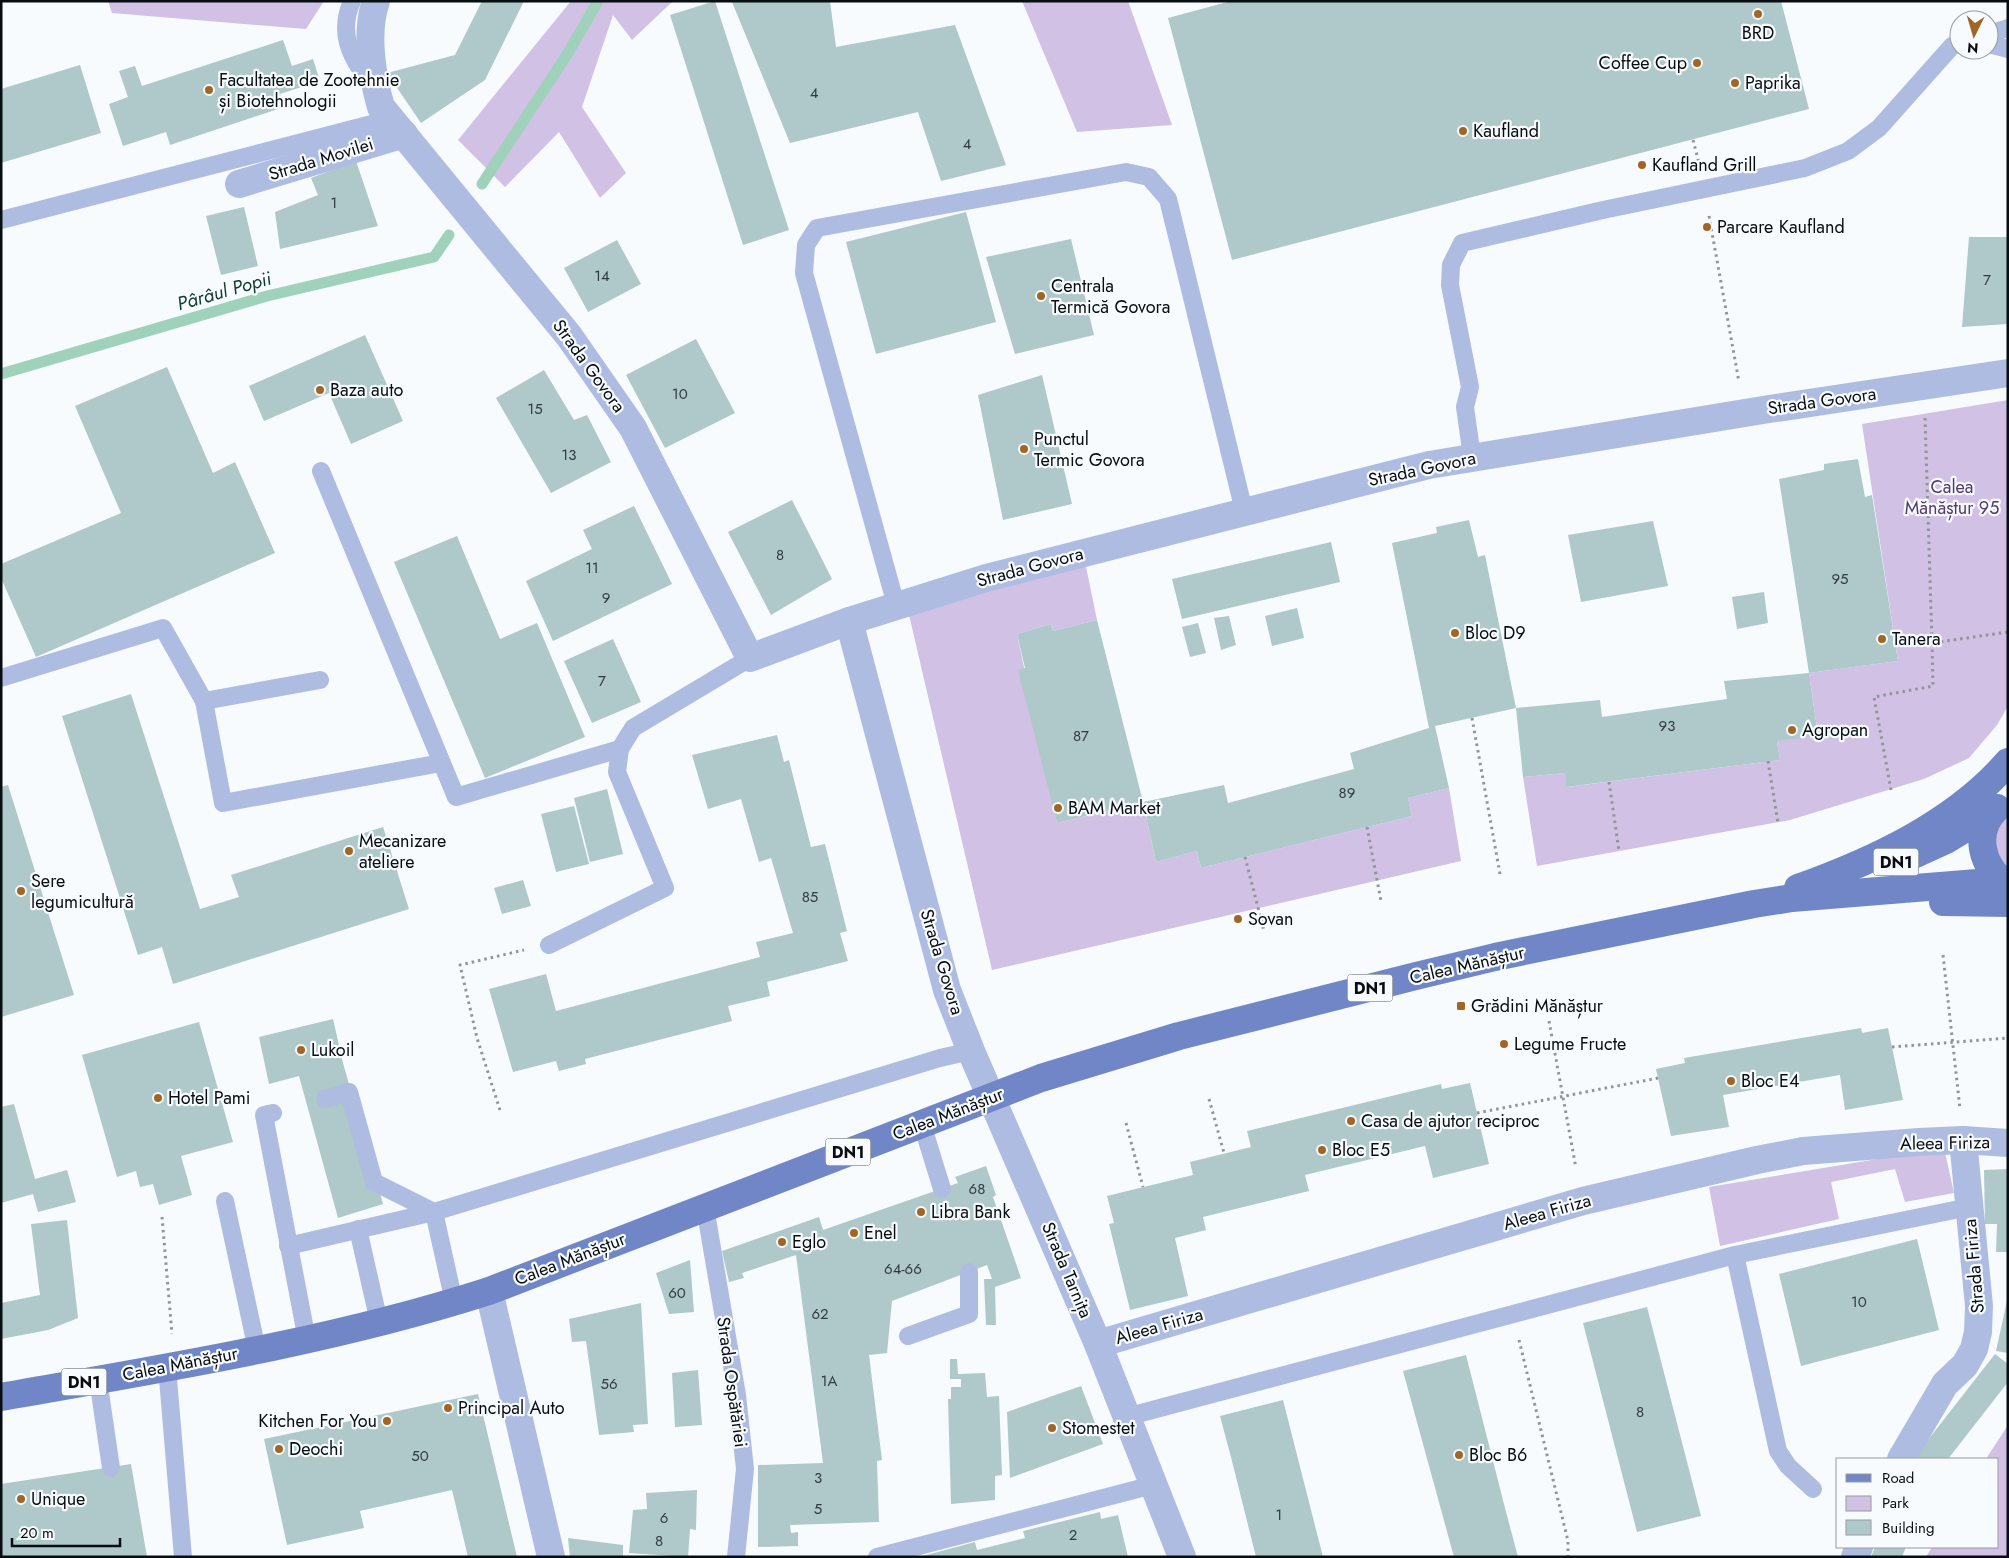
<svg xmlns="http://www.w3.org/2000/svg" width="2009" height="1558" font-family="Jost,sans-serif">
<rect width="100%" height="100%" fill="#f7fbfd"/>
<g fill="#d0c1e5">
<polygon points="108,1 324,1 306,29 112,13"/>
<polygon points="571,1 673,1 632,40 613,15 582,107 626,173 600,198 559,132 505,187 458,140"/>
<polygon points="1022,1 1128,1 1172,125 1077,132"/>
<polygon points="2008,400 2008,706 1997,725 1969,758 1924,779 1790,820 1537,866 1523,777 1565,773 1567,787 1780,760 1777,741 1818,735 1809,673 1898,661 1862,424"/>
<polygon points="1083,552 1097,620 1053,631 1051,624 1017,634 1057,823 1143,802 1156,862 1197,851 1201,868 1412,816 1408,798 1449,788 1461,861 992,970 906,602"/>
<polygon points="2008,811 2008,876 1999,868 1992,832"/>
<polygon points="1944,1148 1954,1193 1905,1202 1895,1169 1831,1182 1839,1219 1720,1246 1709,1187"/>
<polygon points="2008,1425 2008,1557 1926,1557 1932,1547 1998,1547 1998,1459 1986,1459"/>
</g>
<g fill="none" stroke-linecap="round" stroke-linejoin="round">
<g stroke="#9fd1bb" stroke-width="11">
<polyline points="482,184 568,53 598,1"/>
<polyline points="1,374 267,296 434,257 449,235"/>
</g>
</g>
<g fill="#afc8ca">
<polygon points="482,1 524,1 485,80 421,123 387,73 455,55"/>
<polygon points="715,1 789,230 743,245 670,15"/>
<polygon points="735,1 830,1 836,47 955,25 1006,165 941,181 918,112 790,143 732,2"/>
<polygon points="1231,1 1781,1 1809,109 1232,260 1168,18"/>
<polygon points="283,40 292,66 313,59 320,81 280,94 284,107 170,145 166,132 123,146 109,104 128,97 119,71 135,66 142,86"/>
<polygon points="80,65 101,133 1,163 1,89"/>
<polygon points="356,161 378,226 280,249 275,212 318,195 311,178"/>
<polygon points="244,207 258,266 221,275 206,216"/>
<polygon points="966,212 996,322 876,354 846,242"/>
<polygon points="1969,237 2008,237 2008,324 1962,327"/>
<polygon points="1071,239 1094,335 1015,354 986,257"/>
<polygon points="617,240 641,284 588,312 564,268"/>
<polygon points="365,335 403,421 351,444 329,393 264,421 249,386"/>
<polygon points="696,339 735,413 665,448 626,375"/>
<polygon points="167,367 213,473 235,462 275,553 36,657 1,578 1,564 121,513 75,406"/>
<polygon points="544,370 574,420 587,415 611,462 551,493 496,398"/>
<polygon points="1042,375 1072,504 1003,520 978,395"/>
<polygon points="1858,459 1865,497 1872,495 1898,661 1809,673 1818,736 1777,741 1780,760 1566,787 1565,773 1523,777 1516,708 1600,700 1602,717 1727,699 1724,681 1809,673 1779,479 1824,470 1824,464"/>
<polygon points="792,500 832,579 771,615 728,532"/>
<polygon points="634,506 672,584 553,641 526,581 592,549 583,530"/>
<polygon points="1469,520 1478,557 1485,555 1516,708 1435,726 1449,788 1408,798 1412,816 1201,868 1197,851 1156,862 1143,802 1224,785 1228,803 1354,769 1350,753 1429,728 1392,543 1437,533 1436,527"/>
<polygon points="1653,521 1668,586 1581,602 1568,535"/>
<polygon points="457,536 500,639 537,623 585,737 485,778 394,562"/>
<polygon points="1331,542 1340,582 1182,619 1172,579"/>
<polygon points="1764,592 1768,623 1737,629 1732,597"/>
<polygon points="1297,608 1304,638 1272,646 1265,616"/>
<polygon points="1229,616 1236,645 1221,650 1214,618"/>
<polygon points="1097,620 1143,802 1057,823 1018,670 1025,668 1017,634 1051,624 1053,631"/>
<polygon points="1198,623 1206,653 1190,657 1182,627"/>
<polygon points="613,639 641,702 592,723 564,661"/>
<polygon points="131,694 200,909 239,897 231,875 383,827 409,909 173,984 162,947 138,955 62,716"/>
<polygon points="777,735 784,762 789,760 811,847 825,844 847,931 840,933 848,961 767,982 770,996 728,1006 732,1021 585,1059 586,1064 559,1071 556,1061 513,1072 489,989 546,974 556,1011 760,957 756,942 793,933 771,858 759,862 741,799 708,809 692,755"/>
<polygon points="8,785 74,995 1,1017 1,787"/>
<polygon points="607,789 623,854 590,862 574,798"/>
<polygon points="574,806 589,864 556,872 541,814"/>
<polygon points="523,880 531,906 502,914 494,888"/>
<polygon points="333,1019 343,1063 383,1204 338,1218 299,1076 269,1084 259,1037"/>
<polygon points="199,1022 233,1142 181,1156 192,1195 159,1205 153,1184 140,1187 136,1171 117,1177 82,1055"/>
<polygon points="1861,1028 1862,1033 1888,1028 1903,1100 1845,1110 1840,1075 1723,1095 1729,1127 1671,1136 1656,1069 1685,1063 1684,1058"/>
<polygon points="1470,1083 1489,1164 1433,1178 1425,1146 1305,1175 1309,1191 1203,1217 1206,1230 1175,1238 1188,1296 1130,1310 1109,1224 1114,1223 1107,1196 1193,1175 1190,1162 1251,1147 1247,1131 1441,1084 1442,1089"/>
<polygon points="14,1104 35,1179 67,1170 76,1202 38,1212 33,1194 1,1203 1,1107"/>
<polygon points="986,1166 996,1195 993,1197 1021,1278 995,1287 996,1325 986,1325 984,1279 992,1279 987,1265 892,1301 887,1353 869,1355 882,1460 877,1461 879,1522 790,1525 791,1533 798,1532 798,1546 758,1547 758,1465 823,1463 796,1255 742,1273 744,1278 729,1282 722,1251 819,1217 823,1230 958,1183 955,1177"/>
<polygon points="2008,1169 2008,1252 1996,1252 1997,1224 1985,1224 1984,1170"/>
<polygon points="67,1220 78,1318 48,1330 1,1339 1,1303 40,1295 31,1224"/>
<polygon points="1917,1239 1939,1330 1801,1366 1779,1274"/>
<polygon points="690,1260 694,1312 669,1314 656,1273"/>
<polygon points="2007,1301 2008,1301 2008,1353 1996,1351"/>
<polygon points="641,1303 648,1424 633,1425 634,1432 599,1435 586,1341 572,1342 569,1319"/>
<polygon points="1647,1307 1701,1516 1637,1532 1583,1323"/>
<polygon points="1995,1354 2008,1364 2008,1382 1948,1459 1913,1459"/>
<polygon points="1466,1355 1505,1508 1518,1557 1454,1557 1403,1371"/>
<polygon points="950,1359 957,1359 958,1374 985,1373 987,1397 999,1396 1002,1475 995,1476 995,1500 951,1504 948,1399 951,1399 951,1387 961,1387 961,1379 950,1379"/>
<polygon points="698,1370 702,1425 675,1427 672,1373"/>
<polygon points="1081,1386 1103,1444 1010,1478 1007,1412"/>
<polygon points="478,1394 517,1557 468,1557 452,1490 360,1511 364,1528 287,1545 264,1439"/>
<polygon points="1283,1400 1323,1557 1256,1557 1232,1461 1220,1416"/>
<polygon points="131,1464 147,1557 1,1557 1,1484"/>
<polygon points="697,1490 696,1530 690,1529 688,1557 629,1553 633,1510 647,1509 646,1493"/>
<polygon points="1100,1512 1101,1519 1118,1515 1128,1557 919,1557 975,1542 977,1550 1025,1538 1023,1531"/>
<polygon points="568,1538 623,1545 623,1557 570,1557"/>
<polygon points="1875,1547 1906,1547 1902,1557 1871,1557"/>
</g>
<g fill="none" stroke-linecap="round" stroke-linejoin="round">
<g stroke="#909598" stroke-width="3" stroke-dasharray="2.5 4" stroke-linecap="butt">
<polyline points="1693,140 1699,163"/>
<polyline points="1709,216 1739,382"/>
<polyline points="1925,418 1932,643 2008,632"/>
<polyline points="1472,718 1500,874"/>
<polyline points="1768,761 1778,823"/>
<polyline points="1609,782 1619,851"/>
<polyline points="1891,790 1874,697 1933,686 1932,643"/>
<polyline points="1367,827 1381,901"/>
<polyline points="1245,857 1264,931"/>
<polyline points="1943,955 1960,1109"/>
<polyline points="1549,1021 1576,1168"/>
<polyline points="1892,1047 2008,1038"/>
<polyline points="1209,1099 1224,1153"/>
<polyline points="500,1110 477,1038 460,965 524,950"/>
<polyline points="1477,1113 1658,1078"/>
<polyline points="1126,1123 1143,1187"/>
<polyline points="162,1217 172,1334"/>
<polyline points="1519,1340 1568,1541 1568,1557"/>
</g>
<g stroke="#afbce1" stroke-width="18">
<path d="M 352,1 C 338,33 350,60 373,84"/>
<polyline points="1989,34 2008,28"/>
<polyline points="1989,44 2008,49"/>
<polyline points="1,220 391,119"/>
<polyline points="1472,457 1465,407 1470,387 1450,285 1451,265 1462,243 1603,210 1805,168 1848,151 1879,128 1952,46 1959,44"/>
<polyline points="321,471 456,797 620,749"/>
<polyline points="896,605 804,273 806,245 817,228 1126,172 1149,177 1168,199 1244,511"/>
<polyline points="1,678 163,628 204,701"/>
<polyline points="320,680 204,701 223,803 441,763"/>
<polyline points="549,945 665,888 617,772 620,749 633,728 750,658"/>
<polyline points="325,1099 349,1092 374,1182 434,1212"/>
<polyline points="273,1113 264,1115 307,1340"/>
<polyline points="922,1124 942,1189"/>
<polyline points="225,1201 257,1350"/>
<polyline points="705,1207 737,1395 745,1469 736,1557"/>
<polyline points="434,1212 454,1302"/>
<polyline points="358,1229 379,1322"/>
<polyline points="288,1246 434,1212 940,1058 971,1051"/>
<polyline points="1735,1255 1778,1451 1788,1466 1813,1489"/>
<polyline points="908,1336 969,1314 969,1272"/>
<polyline points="167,1367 183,1557"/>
<polyline points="98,1379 111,1468"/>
<polyline points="1126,1417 1735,1255 1969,1207"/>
<polyline points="877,1557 1153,1485"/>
</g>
<g stroke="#afbce1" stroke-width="28">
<path d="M 376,1 C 365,32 372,76 381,107 L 569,336 L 633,428 L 750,658 L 849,621 L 986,578 L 1429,465 L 1763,410 L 2008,373"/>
<polyline points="239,184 404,134"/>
<polyline points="849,621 947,990 971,1051 1098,1344 1182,1557"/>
<polyline points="489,1291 551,1557"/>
<polyline points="1098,1344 1583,1201 1757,1160 1803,1151 1919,1142 1963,1140 2008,1143"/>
<polyline points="1901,1459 1945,1384 1965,1365 1974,1349 1978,1332 1979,1306 1963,1140"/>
<polyline points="1855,1557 1859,1547"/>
</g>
<g stroke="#7186c7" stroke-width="28">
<path d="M 1997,808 C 1972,831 1981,868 2008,885"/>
<polyline points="1900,861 1946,840 1994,811"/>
<path d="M 1798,888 C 1873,861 1954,824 2008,762"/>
<polyline points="1943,902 2008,903"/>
<path d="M 1,1397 C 165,1368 330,1342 489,1291 L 1041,1078 L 1179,1036 L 1416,976 L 1495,957 L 1754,904 L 1792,898 L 2002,881"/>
</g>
</g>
<g fill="#a16626" stroke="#f7fbfd" stroke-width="2">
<circle cx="1758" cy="14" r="5"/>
<circle cx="1697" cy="63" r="5"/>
<circle cx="1735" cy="83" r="5"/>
<circle cx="209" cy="90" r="5"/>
<circle cx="1463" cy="131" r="5"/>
<circle cx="1642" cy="165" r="5"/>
<circle cx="1707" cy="227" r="5"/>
<circle cx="1041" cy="296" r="5"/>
<circle cx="320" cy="390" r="5"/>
<circle cx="1024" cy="449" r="5"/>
<circle cx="1455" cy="633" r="5"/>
<circle cx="1882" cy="639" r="5"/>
<circle cx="1792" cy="730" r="5"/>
<circle cx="1058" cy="808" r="5"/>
<circle cx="349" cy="851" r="5"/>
<circle cx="21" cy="891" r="5"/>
<circle cx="1238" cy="919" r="5"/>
<rect x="1456" y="1001" width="10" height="10" rx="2.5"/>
<circle cx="1504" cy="1044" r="5"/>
<circle cx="301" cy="1050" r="5"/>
<circle cx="1731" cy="1081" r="5"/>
<circle cx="158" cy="1098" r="5"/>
<circle cx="1351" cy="1121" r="5"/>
<circle cx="1322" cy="1150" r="5"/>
<circle cx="921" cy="1212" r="5"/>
<circle cx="854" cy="1233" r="5"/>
<circle cx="782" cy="1242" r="5"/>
<circle cx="448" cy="1408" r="5"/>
<circle cx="387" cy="1421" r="5"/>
<circle cx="1052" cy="1428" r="5"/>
<circle cx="279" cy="1449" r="5"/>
<circle cx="1459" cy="1455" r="5"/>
<circle cx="21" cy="1499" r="5"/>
</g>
<g text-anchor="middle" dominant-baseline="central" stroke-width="4.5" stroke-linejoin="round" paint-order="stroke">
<g font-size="15" fill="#313c3f">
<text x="814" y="93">4</text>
<text x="967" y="144">4</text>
<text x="334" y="203">1</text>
<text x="602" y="276">14</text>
<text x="1987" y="280">7</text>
<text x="680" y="394">10</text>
<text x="535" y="409">15</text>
<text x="569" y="455">13</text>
<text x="780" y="555">8</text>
<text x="592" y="568">11</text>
<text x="1840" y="579">95</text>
<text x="606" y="598">9</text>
<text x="602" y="681">7</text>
<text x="1667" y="726">93</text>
<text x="1081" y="736">87</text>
<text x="1347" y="793">89</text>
<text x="810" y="897">85</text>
<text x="977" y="1189">68</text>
<text x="903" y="1269">64-66</text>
<text x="677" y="1293">60</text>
<text x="1859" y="1302">10</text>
<text x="820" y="1314">62</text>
<text x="829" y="1381">1A</text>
<text x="609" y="1384">56</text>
<text x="1640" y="1412">8</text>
<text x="420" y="1456">50</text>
<text x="818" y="1478">3</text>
<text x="818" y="1509">5</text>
<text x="1279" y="1515">1</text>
<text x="664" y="1518">6</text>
<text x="1073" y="1535">2</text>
<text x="659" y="1541">8</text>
</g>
<g fill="#f7fbfd" stroke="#4f5458" stroke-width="1">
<rect x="1873.5" y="848.5" width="45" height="27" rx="4"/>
<rect x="1347.5" y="974.5" width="45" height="27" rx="4"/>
<rect x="825.5" y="1138.5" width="45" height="27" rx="4"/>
<rect x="61.5" y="1368.5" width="45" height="27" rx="4"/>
</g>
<g font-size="16" font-weight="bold" fill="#070d11">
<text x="1896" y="862">DN1</text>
<text x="1370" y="988">DN1</text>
<text x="848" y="1152">DN1</text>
<text x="84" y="1382">DN1</text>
</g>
<g font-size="18" fill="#070d11" stroke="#f7fbfd" text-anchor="start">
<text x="1758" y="33" text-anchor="middle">BRD</text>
<text x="1687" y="63" text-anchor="end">Coffee Cup</text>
<text x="219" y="80">Facultatea de Zootehnie<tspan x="219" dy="21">și Biotehnologii</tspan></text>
<text x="1745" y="83">Paprika</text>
<text x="1473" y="131">Kaufland</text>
<text x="1652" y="165">Kaufland Grill</text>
<text x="1717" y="227">Parcare Kaufland</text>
<text x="1051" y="286">Centrala<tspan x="1051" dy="21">Termică Govora</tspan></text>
<text x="330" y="390">Baza auto</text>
<text x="1034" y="439">Punctul<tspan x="1034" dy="21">Termic Govora</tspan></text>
<text x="1465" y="633">Bloc D9</text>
<text x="1892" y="639">Tanera</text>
<text x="1802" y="730">Agropan</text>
<text x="1068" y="808">BAM Market</text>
<text x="359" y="841">Mecanizare<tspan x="359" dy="21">ateliere</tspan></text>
<text x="31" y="881">Sere<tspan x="31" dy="21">legumicultură</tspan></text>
<text x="1248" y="919">Sovan</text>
<text x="1471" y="1006">Grădini Mănăștur</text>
<text x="1514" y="1044">Legume Fructe</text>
<text x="311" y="1050">Lukoil</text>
<text x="1741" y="1081">Bloc E4</text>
<text x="168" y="1098">Hotel Pami</text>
<text x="1361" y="1121">Casa de ajutor reciproc</text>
<text x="1332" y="1150">Bloc E5</text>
<text x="931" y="1212">Libra Bank</text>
<text x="864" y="1233">Enel</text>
<text x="792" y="1242">Eglo</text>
<text x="458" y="1408">Principal Auto</text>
<text x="377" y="1421" text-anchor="end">Kitchen For You</text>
<text x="1062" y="1428">Stomestet</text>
<text x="289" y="1449">Deochi</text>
<text x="1469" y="1455">Bloc B6</text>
<text x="31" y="1499">Unique</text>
</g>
<g font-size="18" fill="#070d11" stroke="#f7fbfd">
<text transform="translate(321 159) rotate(-17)">Strada Movilei</text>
<text transform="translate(589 366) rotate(54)">Strada Govora</text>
<text transform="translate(1822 401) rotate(-8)">Strada Govora</text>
<text transform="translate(1422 469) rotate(-12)">Strada Govora</text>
<text transform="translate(1030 567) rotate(-15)">Strada Govora</text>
<text transform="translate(942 962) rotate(73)">Strada Govora</text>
<text transform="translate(1467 965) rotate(-13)">Calea Mănăștur</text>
<text transform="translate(948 1114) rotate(-21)">Calea Mănăștur</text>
<text transform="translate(1945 1143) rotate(-1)">Aleea Firiza</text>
<text transform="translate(1547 1212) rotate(-16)">Aleea Firiza</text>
<text transform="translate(570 1259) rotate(-21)">Calea Mănăștur</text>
<text transform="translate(1974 1266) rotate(-95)">Strada Firiza</text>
<text transform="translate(1067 1270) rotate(67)">Strada Tarnița</text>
<text transform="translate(1159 1326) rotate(-16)">Aleea Firiza</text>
<text transform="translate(180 1364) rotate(-11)">Calea Mănăștur</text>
<text transform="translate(732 1382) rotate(82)">Strada Ospătăriei</text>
</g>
<g font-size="18" fill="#523a6f" stroke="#f7fbfd">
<text x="1952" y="487">Calea<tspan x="1952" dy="21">Mănăștur 95</tspan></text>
</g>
<g font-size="19" font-style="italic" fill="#113c2d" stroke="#f7fbfd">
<text transform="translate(224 291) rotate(-16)">Pârâul Popii</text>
</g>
</g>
<rect width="2009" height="1558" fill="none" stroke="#070d11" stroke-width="5"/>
<rect x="1836" y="1458" width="162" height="90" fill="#f7fbfd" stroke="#979c9f"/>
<rect x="1846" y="1474" width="25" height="8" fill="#7186c7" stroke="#979c9f"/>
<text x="1882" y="1483" font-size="15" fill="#070d11">Road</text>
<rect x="1846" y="1496" width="25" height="15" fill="#d0c1e5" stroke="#979c9f"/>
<text x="1882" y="1508" font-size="15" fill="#070d11">Park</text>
<rect x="1846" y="1520" width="25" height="15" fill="#afc8ca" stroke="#979c9f"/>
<text x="1882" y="1533" font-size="15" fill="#070d11">Building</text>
<g transform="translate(1974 35) rotate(185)"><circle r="24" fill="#f7fbfd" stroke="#979c9f"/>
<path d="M0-4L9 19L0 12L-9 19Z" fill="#a16626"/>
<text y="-8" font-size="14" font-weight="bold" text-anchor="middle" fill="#070d11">N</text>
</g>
<path d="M12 1538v8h108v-8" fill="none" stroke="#070d11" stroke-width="2.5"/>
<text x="20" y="1538" font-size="15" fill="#070d11" stroke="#f7fbfd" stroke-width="4" paint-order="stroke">20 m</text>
</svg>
